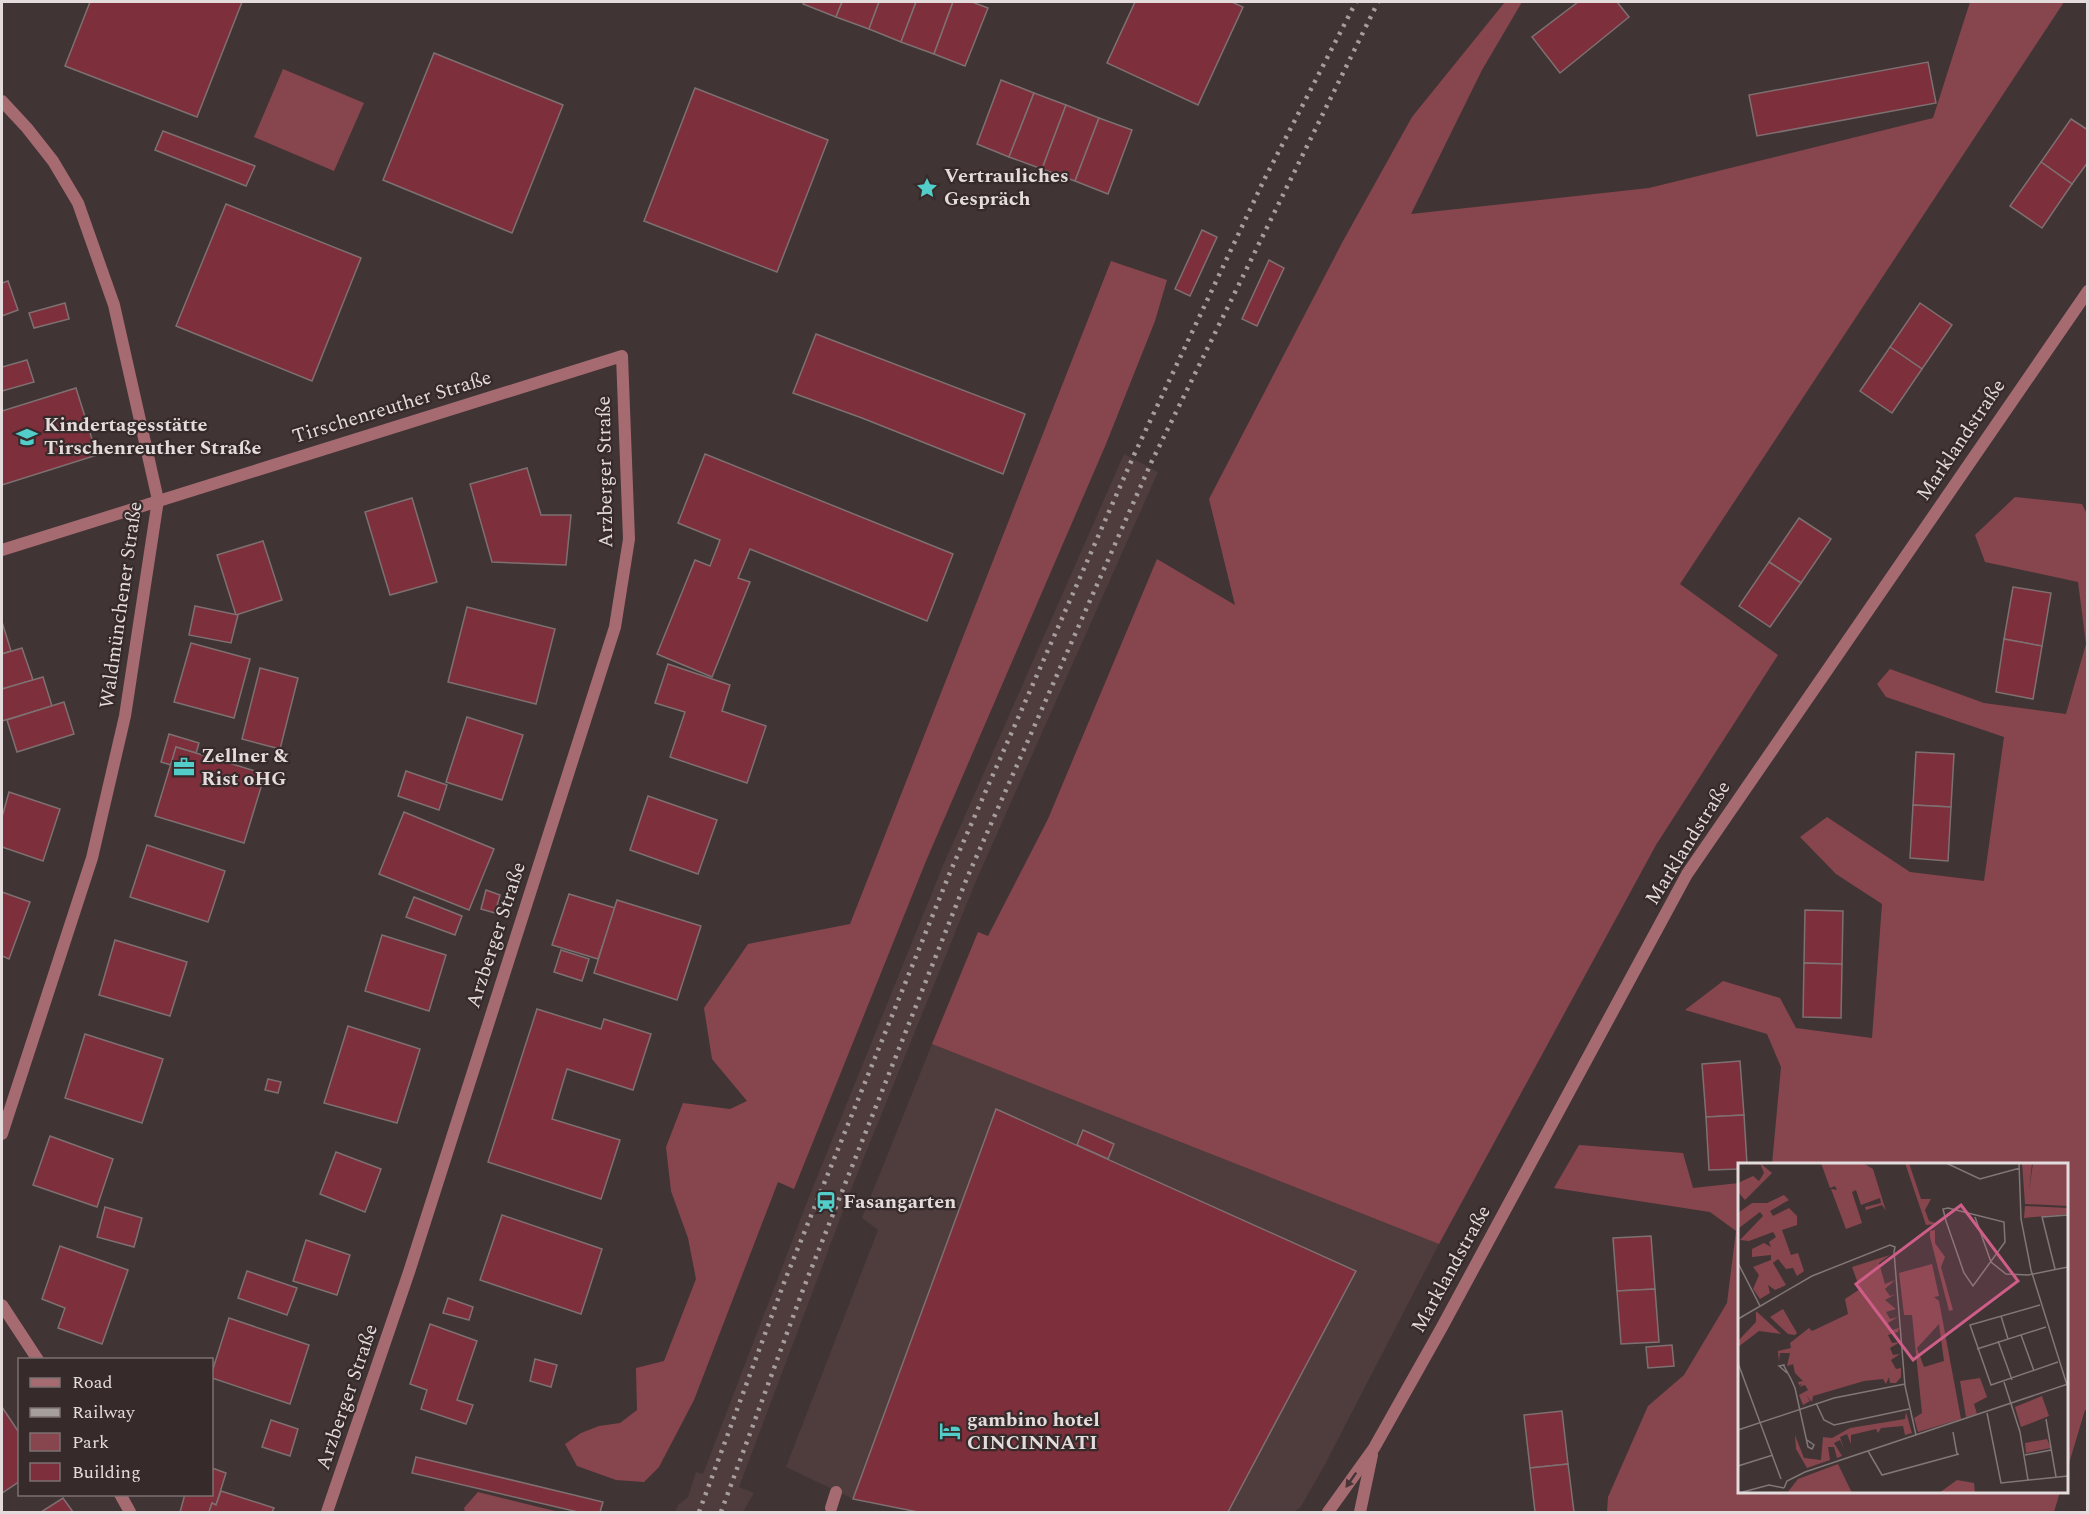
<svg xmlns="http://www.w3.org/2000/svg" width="2089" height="1514" font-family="Spectral,serif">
<rect width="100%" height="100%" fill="#403435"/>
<g fill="#4f3c3d">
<polygon points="1124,454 1158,472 976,881 854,1182 739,1487 754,1493 743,1512 675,1512 678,1505 688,1497 696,1472 703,1474 809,1197 942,868"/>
<polygon points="932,1044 1439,1244 1322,1470 1300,1508 1293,1512 918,1512 853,1499 786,1467 878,1230 862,1218"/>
</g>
<g fill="#87464e">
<polygon points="1505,2 1522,2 1482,70 1411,214 1649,188 1933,118 1970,2 2064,2 1680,584 1778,655 1656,845 1439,1244 932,1044 978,932 988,936 1048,819 1157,559 1235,605 1209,499 1343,241 1412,117"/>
<polygon points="283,69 364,103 334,171 254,137"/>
<polygon points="1111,261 1167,280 1155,321 1106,444 926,861 794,1189 778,1182 694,1400 659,1467 644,1482 616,1480 577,1466 565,1444 581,1433 599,1426 620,1423 637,1410 636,1368 664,1361 696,1279 688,1238 671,1191 666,1147 683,1103 730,1109 747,1101 712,1059 704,1008 748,944 850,924"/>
<polygon points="2015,497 2082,504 2087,514 2088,1410 2085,1410 2067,1470 2066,1164 1772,1164 1781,1067 1767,1034 1685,1010 1723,981 1780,998 1796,1028 1872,1038 1882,904 1836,874 1800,837 1827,817 1910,872 1984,881 2004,737 1886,697 1877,684 1890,669 1984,703 2066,714 2086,644 2078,582 1985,562 1975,535"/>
<polygon points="1579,1145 1683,1153 1693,1188 1739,1183 1740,1492 2060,1492 2054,1512 1607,1512 1608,1497 1648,1406 1684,1375 1727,1303 1736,1231 1710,1212 1554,1188"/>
<polygon points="478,1492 555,1511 559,1512 465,1512 464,1508"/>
</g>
<g fill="#7d2f3c" stroke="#7e7071" stroke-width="1.5">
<polygon points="90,2 242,2 197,117 65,66"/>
<polygon points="805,2 842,2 836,17 803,4"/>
<polygon points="842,2 879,2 869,29 836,17"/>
<polygon points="879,2 916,2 901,42 869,29"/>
<polygon points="916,2 953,2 934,54 901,42"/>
<polygon points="953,2 972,2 988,8 965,66 934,54"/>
<polygon points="1135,2 1232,2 1243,7 1198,105 1107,63"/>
<polygon points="1578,2 1617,2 1629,17 1560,73 1532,37"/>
<polygon points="434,53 563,105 512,233 383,180"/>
<polygon points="1928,62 1936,103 1757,136 1749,95"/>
<polygon points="1001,80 1034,93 1009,157 977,144"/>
<polygon points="695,88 828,140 777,272 644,221"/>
<polygon points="1034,93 1066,105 1042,169 1009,157"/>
<polygon points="1066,105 1099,118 1075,181 1042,169"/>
<polygon points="1099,118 1132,130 1108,194 1075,181"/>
<polygon points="2071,119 2088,130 2088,162 2072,184 2041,162"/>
<polygon points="163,131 255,166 246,186 155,150"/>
<polygon points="2041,162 2072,184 2042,228 2010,206"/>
<polygon points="226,204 361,258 312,381 176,326"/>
<polygon points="1202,230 1217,237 1190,296 1175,289"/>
<polygon points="1269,260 1284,268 1257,326 1242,319"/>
<polygon points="8,281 18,310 2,316 2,283"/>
<polygon points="65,303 69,319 34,328 29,313"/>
<polygon points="1920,303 1952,325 1922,369 1890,347"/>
<polygon points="816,334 1025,414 1003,474 862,418 793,393"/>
<polygon points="1890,347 1922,369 1892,413 1860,391"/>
<polygon points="27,360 34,382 2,391 2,367"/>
<polygon points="76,388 97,455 2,485 2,411"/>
<polygon points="705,454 953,554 927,621 750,549 738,578 750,582 712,677 657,654 695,560 710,566 720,540 678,523"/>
<polygon points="527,468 541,515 571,515 566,565 492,562 470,484"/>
<polygon points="412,498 437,582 390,595 365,512"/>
<polygon points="1799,518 1831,539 1801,583 1769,562"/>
<polygon points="263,541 282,600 236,615 217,555"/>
<polygon points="1769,562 1801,583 1770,627 1739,606"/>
<polygon points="2013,587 2051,593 2042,646 2004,639"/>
<polygon points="195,606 238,615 231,643 189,635"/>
<polygon points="467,607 555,629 536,704 448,682"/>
<polygon points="2,622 11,651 2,654"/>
<polygon points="2004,639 2042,646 2033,699 1996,692"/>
<polygon points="191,643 250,659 234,718 174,702"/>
<polygon points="22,648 33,680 2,689 2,654"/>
<polygon points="668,664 730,685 722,711 766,726 747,783 670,757 685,712 655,703"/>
<polygon points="260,668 298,678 280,749 242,739"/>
<polygon points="43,677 52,706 2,721 2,689"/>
<polygon points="64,702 74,734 17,752 7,720"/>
<polygon points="467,717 523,735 502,800 446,782"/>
<polygon points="169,734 199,743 196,753 176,747 171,765 161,762"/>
<polygon points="176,747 265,774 244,843 155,816"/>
<polygon points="1916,752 1954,754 1951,807 1913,805"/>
<polygon points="406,771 447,785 439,810 398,796"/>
<polygon points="9,792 60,809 43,861 2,847 2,817"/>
<polygon points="648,796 717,820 698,874 630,850"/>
<polygon points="1913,805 1951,807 1948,861 1910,858"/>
<polygon points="404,812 494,849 469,910 379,874"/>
<polygon points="147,845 225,871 208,922 130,897"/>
<polygon points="486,890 500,895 495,913 481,909"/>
<polygon points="2,892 30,902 9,959 2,956"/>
<polygon points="569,894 615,908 598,959 552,945"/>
<polygon points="414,897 462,916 455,935 406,917"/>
<polygon points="617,900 701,926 677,1000 594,973"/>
<polygon points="1805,910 1843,911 1842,964 1804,963"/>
<polygon points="382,935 446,955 429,1011 365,991"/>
<polygon points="115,940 187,962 170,1016 99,995"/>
<polygon points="561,950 589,959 582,981 554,972"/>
<polygon points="1804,963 1842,964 1841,1018 1803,1017"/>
<polygon points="537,1009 601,1029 604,1019 651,1034 633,1090 567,1069 552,1119 620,1140 601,1199 488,1162"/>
<polygon points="348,1026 420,1049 397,1123 324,1103"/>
<polygon points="85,1034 163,1059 142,1123 65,1098"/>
<polygon points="1740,1061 1744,1115 1706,1117 1702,1064"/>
<polygon points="268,1079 281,1082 278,1093 265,1090"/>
<polygon points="996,1109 1356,1271 1228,1512 918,1512 853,1499"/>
<polygon points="1744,1115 1747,1164 1740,1164 1740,1169 1709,1170 1706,1117"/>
<polygon points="1083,1130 1114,1144 1108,1159 1077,1145"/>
<polygon points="50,1136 113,1159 97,1207 33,1185"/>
<polygon points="336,1152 381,1169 365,1212 320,1194"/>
<polygon points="105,1207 142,1218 134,1247 97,1237"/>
<polygon points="502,1215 602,1249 581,1314 480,1280"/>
<polygon points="1651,1236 1655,1289 1617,1291 1613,1238"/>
<polygon points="306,1240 350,1255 337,1295 293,1281"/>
<polygon points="60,1246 128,1270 102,1344 58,1328 65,1308 42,1299"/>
<polygon points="247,1271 297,1288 287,1315 238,1298"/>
<polygon points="1655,1289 1659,1342 1621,1344 1617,1291"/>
<polygon points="448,1298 473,1307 469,1320 443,1313"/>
<polygon points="229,1318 309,1345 290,1404 212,1378 212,1372"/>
<polygon points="430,1324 477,1341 457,1400 473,1405 466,1424 421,1409 427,1390 410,1384"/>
<polygon points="1672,1345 1674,1366 1648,1368 1646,1347"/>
<polygon points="535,1359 557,1365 551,1387 530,1381"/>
<polygon points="2,1407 20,1434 20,1481 2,1493"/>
<polygon points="1562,1411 1568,1464 1530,1468 1524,1415"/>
<polygon points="271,1420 298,1429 290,1456 262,1447"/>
<polygon points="416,1457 603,1502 600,1512 578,1512 412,1473"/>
<polygon points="1568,1464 1574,1512 1535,1512 1530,1468"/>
<polygon points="212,1468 226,1473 216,1505 212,1503 209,1512 180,1512 185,1494 212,1494"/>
<polygon points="221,1491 274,1508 272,1512 209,1512 212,1503 216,1505"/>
<polygon points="63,1498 73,1512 41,1512"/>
</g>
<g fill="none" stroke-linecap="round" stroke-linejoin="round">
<polyline stroke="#a66b71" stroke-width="12" points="831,1508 836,1492"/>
<g stroke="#a66b71" stroke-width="12">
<polyline points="2,101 27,128 53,161 78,203 114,305 158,500 125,716 92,858 2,1134"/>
<polyline points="2,550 622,356 629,539 615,627 409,1272 327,1512"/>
<polyline points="2,1305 38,1360"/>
<polyline points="120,1494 130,1512"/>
<polyline points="1328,1512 1374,1448 1442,1327 1687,874 2088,291"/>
<polyline points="1360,1512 1372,1455"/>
</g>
<g stroke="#a69d9d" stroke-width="4.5" stroke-dasharray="3 6" stroke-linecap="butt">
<polyline points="699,1512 785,1280 951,870 1134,455 1264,180 1356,2"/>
<polyline points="721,1512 804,1287 967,878 1151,463 1378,2"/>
</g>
</g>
<defs><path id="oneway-solid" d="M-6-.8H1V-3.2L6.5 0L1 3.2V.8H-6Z" transform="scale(1.5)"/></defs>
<use fill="#473436" href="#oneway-solid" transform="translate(1351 1480) rotate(125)"/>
<defs>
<symbol id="sight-bare" viewBox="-9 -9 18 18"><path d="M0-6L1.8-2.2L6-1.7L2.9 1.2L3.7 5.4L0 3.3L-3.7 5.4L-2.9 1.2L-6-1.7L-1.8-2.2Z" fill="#53cdca" stroke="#362a2b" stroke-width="2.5" paint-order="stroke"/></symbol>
<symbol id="school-bare" viewBox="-9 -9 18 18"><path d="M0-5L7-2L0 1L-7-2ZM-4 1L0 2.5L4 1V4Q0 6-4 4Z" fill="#53cdca" stroke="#362a2b" stroke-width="2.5" paint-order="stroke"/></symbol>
<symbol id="office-bare" viewBox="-9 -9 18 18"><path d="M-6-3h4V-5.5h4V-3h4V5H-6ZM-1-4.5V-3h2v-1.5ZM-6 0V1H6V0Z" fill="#53cdca" stroke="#362a2b" stroke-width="2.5" paint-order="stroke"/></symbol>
<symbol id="station-bare" viewBox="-9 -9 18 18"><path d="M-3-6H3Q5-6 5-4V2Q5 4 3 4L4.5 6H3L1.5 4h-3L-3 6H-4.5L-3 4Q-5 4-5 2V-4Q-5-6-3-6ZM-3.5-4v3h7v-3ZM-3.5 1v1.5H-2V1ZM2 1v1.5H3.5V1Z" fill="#53cdca" stroke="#362a2b" stroke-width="2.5" paint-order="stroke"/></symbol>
<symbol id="hotel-bare" viewBox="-9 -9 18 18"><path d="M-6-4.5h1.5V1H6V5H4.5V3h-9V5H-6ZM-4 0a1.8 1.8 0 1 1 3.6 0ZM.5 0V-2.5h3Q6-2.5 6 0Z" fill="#53cdca" stroke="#362a2b" stroke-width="2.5" paint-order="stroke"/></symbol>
</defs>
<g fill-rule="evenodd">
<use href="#sight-bare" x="912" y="173" width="30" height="30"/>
<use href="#school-bare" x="12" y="422" width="30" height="30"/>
<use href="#office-bare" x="169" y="752" width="30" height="30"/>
<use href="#station-bare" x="811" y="1187" width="30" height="30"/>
<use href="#hotel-bare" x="935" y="1416" width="30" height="30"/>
</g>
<g text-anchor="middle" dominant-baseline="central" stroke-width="4.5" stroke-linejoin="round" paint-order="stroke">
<g font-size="20" font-weight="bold" fill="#e4dcdc" stroke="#362a2b" text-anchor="start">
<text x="944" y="176">Vertrauliches<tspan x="944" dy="23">Gespräch</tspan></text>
<text x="44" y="425">Kindertagesstätte<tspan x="44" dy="23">Tirschenreuther Straße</tspan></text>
<text x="201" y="756">Zellner &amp;<tspan x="201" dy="23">Rist oHG</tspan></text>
<text x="843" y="1202">Fasangarten</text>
<text x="967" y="1420">gambino hotel<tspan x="967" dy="23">CINCINNATI</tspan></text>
</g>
<g font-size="20" fill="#e4dcdc" stroke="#362a2b">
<text transform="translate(392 407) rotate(-17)">Tirschenreuther Straße</text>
<text transform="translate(1961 440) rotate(-56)">Marklandstraße</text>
<text transform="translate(605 472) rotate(-91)">Arzberger Straße</text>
<text transform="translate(121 605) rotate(-82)">Waldmünchener Straße</text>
<text transform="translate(1688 843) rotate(-58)">Marklandstraße</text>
<text transform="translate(496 935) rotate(-72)">Arzberger Straße</text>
<text transform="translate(1451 1269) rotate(-61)">Marklandstraße</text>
<text transform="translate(347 1397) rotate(-71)">Arzberger Straße</text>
</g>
</g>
<g transform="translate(1738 1163)">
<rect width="330" height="330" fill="#403435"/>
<path d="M 22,0 L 34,10 L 7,37 L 0,29 L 0,20 L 15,13 L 21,18 L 26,10 ZM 83,0 L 125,0 L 135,6 L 148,48 L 144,42 L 128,47 L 127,44 L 143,40 L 142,35 L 123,42 L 118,27 L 114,29 L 124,60 L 108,66 L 93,26 L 99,27 L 97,23 L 92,25 ZM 167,0 L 171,0 L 183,36 L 193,36 L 187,47 L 191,58 L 200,61 L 188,62 ZM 284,0 L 294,0 L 291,28 L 295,0 L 330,0 L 330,43 L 287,41 ZM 46,32 L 51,37 L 32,48 L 35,53 L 51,45 L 59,53 L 59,62 L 44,67 L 53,92 L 60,90 L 66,108 L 59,113 L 55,105 L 48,106 L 40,96 L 35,100 L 48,122 L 37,127 L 30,122 L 32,130 L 22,136 L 15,126 L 21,112 L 15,104 L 33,97 L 33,92 L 14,94 L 14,86 L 26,80 L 33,84 L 31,79 L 38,74 L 35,69 L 11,78 L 2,77 L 25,53 L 22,49 L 1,65 L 0,50 L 14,40 L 29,40 ZM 287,43 L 330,45 L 330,51 L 286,55 ZM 197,67 L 197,80 L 207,94 L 203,104 L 215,147 L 211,148 L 192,74 L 192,68 ZM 152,92 L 141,100 L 147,121 L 157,117 L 147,126 L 152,133 L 158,131 L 147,137 L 158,146 L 148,149 L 152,156 L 160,154 L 150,160 L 154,167 L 161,165 L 160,169 L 150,172 L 154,180 L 162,179 L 152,185 L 155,192 L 162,191 L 153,197 L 158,206 L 163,205 L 163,214 L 158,220 L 152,220 L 151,214 L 148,221 L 145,216 L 126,218 L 75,233 L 74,239 L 68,232 L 72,238 L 65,242 L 61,232 L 70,227 L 67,222 L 61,224 L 64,221 L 61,222 L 60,219 L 65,218 L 57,210 L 55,201 L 49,203 L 52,190 L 42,190 L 41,199 L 40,188 L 53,185 L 52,180 L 71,165 L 74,168 L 110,151 L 107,136 L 122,126 L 114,104 ZM 194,101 L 201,133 L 196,134 L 201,138 L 223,256 L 180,269 L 176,255 L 184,250 L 174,152 L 166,152 L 161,110 ZM 201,161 L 206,198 L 186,204 L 179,185 ZM 45,146 L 59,170 L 57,172 L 50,171 L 32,154 ZM 18,148 L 43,171 L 21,168 L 0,184 L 0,178 L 18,159 ZM 242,215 L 249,234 L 236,241 L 239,251 L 228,254 L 222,218 ZM 304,233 L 311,253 L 283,264 L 277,244 ZM 168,249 L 174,270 L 167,272 L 165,263 L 143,265 L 140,270 L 138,266 L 113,272 L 113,281 L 109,271 L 102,274 L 106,286 L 102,277 L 96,280 L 104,293 L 99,295 L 96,284 L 90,284 L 92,297 L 69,305 L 58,286 L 57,272 L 66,295 L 83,297 L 85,274 L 94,275 L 112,265 L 167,256 ZM 309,276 L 313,285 L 288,290 L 287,280 ZM 100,301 L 114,330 L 49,330 L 60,316 ZM 219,317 L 236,320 L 237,330 L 201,330 Z" fill="#87464e" fill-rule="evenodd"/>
<path fill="none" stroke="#827778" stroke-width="1.5" d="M 208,0 L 242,16 L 282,5M 281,0 L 283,56 L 293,107 L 329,222M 210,45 L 266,59 L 267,79 L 235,123 L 226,110 L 208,58 L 205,46 ZM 237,54 L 253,99 L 268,111 L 290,112 L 330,104M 156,89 L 167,223 L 178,272M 0,100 L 22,143M 317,106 L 304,54 L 330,52M 302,142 L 232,162 L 253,222 L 320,199M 263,153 L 270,176M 0,156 L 74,113 L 152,82 L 157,84 L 156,89M 283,172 L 296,208M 260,178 L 274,217M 239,186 L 308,164M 0,200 L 43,316M 49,210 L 41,203 L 46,202 L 46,203 L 53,216 L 57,225 L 70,284 L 74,286 L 76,282 L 69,277M 266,219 L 282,269 L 290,317M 78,240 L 86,257 L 96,262 L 171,246M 249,250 L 263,320 L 330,313M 308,256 L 318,314M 0,267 L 96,235 L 167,221M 215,269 L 219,291M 130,288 L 144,312 L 221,291M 287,292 L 313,287M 0,303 L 35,292M 46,325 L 49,318 L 67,309 L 330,221M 1,330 L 31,322 L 46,325"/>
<path fill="#ce5d88" fill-opacity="0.15" stroke="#ce5d88" stroke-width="3" d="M 223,42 L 280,118 L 175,197 L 118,121 Z"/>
<rect width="330" height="330" fill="none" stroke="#e4dcdc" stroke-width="3"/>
</g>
<rect width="2089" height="1514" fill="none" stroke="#e4dcdc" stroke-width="6"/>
<rect x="18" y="1358" width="195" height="138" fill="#362a2b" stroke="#7c7172" stroke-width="1.5"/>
<rect x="30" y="1378" width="30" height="9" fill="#a66b71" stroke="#7c7172" stroke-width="1.5"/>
<text x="72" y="1388" font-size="18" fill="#e4dcdc">Road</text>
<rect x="30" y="1408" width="30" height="9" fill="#a69d9d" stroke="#7c7172" stroke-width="1.5"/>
<text x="72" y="1418" font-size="18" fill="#e4dcdc">Railway</text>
<rect x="30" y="1433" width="30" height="18" fill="#87464e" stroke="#7c7172" stroke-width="1.5"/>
<text x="72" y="1448" font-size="18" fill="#e4dcdc">Park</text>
<rect x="30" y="1463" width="30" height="18" fill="#7d2f3c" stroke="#7c7172" stroke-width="1.5"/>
<text x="72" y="1478" font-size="18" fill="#e4dcdc">Building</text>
</svg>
